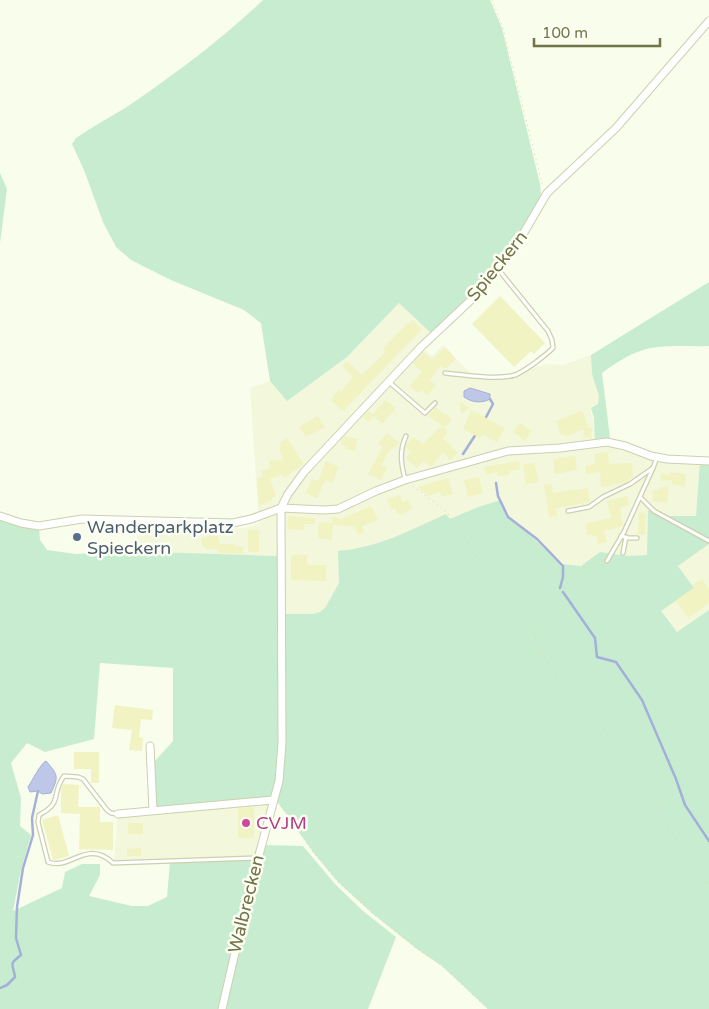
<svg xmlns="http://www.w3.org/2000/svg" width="709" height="1009" font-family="'Varela Round',sans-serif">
<rect width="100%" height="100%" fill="#f9fdeb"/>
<g fill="#f3f7dc">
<polygon points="400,302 433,335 421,347 432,356 443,345 474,377 503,379 517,377 528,369 547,364 564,365 591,355 592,374 599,396 598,404 590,408 596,428 595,443 607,442 651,456 700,461 696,516 668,516 648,556 626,556 600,552 581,566 562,564 508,515 501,500 478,507 450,519 357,550 339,551 339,583 325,608 320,612 312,614 279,614 278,556 136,552 137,524 243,528 259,524 250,388 270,381 287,401 347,357"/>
<polygon points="709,544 709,610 677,633 661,611 694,588 678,566"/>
<polygon points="273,800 257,858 114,862 118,814"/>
</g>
<g fill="#c8ecd0">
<path d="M 263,0 L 490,0 L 502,28 L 540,184 L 541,195 L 538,205 L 526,226 L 506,255 L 471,294 L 431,333 L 399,303 L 347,357 L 287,401 L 270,381 L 261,323 L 244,310 L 171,280 L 131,260 L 116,247 L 103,222 L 84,170 L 72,144 L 76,138 C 96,124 117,114 137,100 C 182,69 224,37 263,0 Z"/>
<polygon points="0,173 7,189 0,243"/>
<path d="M 709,282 L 709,346 C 688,347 663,344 643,350 C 628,355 615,363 602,373 L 610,438 L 595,439 L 594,418 L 591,408 L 598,404 L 599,396 L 592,374 L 591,355 Z"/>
<path d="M 700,461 L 709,461 L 709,544 L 678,566 L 694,588 L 661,611 L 677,632 L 709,610 L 709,1009 L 488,1009 L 442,966 L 417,949 L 372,913 L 338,882 L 313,852 L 279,804 L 273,800 L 153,810 L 150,771 L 155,761 L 173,741 L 173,668 L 100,663 L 94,739 L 45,752 L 27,743 L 11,763 L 21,798 L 20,826 L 31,835 L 21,870 L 13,911 L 62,888 L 65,872 L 82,864 L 100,864 L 100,875 L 89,896 L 132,906 L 148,906 L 167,897 L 170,861 L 257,858 L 264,845 L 303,846 L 335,884 L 363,911 L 396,937 L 368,1009 L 0,1009 L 0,519 L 39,528 L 40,540 L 47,550 L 76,554 L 121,551 L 278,556 L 279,614 L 312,614 L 320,612 L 325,608 L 339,583 L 338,551 C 377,548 411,530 446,514 L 450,519 L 478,507 L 501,500 L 508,515 L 562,564 L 581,566 L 600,552 L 626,556 L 647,555 L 648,510 L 668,516 L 696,516 Z"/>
</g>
<g fill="#bec7e8" stroke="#a4b0da">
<path d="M 470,388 L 490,394 L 490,399 C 481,404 471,402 464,397 L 464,391 Z"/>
<path d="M 46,761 C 58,775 59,776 51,793 L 42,794 L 38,791 L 30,792 L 28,787 C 32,781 41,763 46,761 Z"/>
</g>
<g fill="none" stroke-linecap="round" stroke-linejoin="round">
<g stroke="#a4b0da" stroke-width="2.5">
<polyline points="484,421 493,404 490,399"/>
<polyline points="463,454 476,434"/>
<polyline points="496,483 498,496 508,517 537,539 563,566 563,577 560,588"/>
<polyline points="563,592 595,638 597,657 616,662 642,700 676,779 685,805 709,841"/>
<path d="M 0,988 L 7,985 L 15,977 C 13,963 8,965 21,955 L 16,938 L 17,907 L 23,868 L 33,835 L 32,818 L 38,791"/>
</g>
</g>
<g fill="#f1f3c2">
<polygon points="500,296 545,343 534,354 531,351 514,367 472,324"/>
<polygon points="413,320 422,329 343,411 331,400 336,393 339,390 341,392 353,377 343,366 347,361 362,375 386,352 383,349 408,323 409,324"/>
<polygon points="445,347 456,359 445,369 441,365 429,380 436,385 427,395 422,390 418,393 410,386 422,372 413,363 423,352 432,360"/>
<polygon points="385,400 396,408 382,424 372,415"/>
<polygon points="460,402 470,408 461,414"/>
<polygon points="436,407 445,415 447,414 452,421 444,427 428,416"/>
<polygon points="471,410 505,428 497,442 483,434 480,438 463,429"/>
<polygon points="368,411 374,416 369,422 363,417"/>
<polygon points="582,411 588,427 586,427 592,428 591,438 583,437 584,429 568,436 561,435 556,421"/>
<polygon points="318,416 325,427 306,437 299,427"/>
<polygon points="520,423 532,431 525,441 513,432"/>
<polygon points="442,426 448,432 443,438 458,453 450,460 443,452 431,467 423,461 417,468 406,458 411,452 406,447 406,446 413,437 423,444"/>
<polygon points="387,433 399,443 392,450 390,449 381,465 387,468 381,480 368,474 383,446 378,444"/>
<polygon points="345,436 357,439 355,451 347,449 347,447 341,445 342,439"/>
<polygon points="287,438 304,464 284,478 282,474 270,479 276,496 272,498 272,500 259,506 257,478 263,476 261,471 270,468 269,461 283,460 279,447 281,445 280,443"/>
<polygon points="608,452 609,464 632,463 633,478 629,478 629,480 624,483 612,484 612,486 601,487 600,472 586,474 585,466 595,464 594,454"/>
<polygon points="575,456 577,470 555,474 553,459"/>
<polygon points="326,461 339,467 332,483 325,480 317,498 306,493 312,479 318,481"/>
<polygon points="519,461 520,469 509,471 509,475 497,476 497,472 486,475 484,467"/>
<polygon points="534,463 539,482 526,484 523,464"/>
<polygon points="670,472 686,474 685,486 672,484 672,480 660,481 661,473 670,475"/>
<polygon points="479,477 483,493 468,497 464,480"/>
<polygon points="448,478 453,494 442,497 440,492 428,496 418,487"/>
<polygon points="552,484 553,493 588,488 590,502 556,508 557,516 549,517 544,485"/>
<polygon points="669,486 667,503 652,501 653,490 659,490 659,488"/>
<polygon points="400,495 402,502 409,500 412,509 400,515 397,513 395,508 391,510 387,499"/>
<polygon points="627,496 629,505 620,508 623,526 604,531 607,542 598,544 596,535 592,536 591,534 587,535 585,524 611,518 607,501"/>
<polygon points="371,506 378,520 362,526 364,532 358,535 355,527 333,525 332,540 318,538 319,522 332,523 332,517 341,519"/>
<polygon points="639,512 646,513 645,535 638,535"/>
<polygon points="288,516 315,518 315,524 304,524 304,530 287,529"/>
<rect x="248" y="530" width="11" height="22"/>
<polygon points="217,534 220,544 235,544 234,546 243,547 243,554 218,553 218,549 206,549 205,546 203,547 201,539"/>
<polygon points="291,555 307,555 307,565 326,565 326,581 291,580"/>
<polygon points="702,579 709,589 709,603 688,618 676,601 694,588 692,585"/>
<polygon points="115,705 153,710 152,720 141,719 139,737 143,738 142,751 129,750 132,730 112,728"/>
<polygon points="74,752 99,752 99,783 91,783 91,769 74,769"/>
<polygon points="63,784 79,785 78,807 100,807 100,822 113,822 113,850 79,849 80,814 61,813 61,790"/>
<polygon points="254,807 254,838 238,838 238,808"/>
<polygon points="58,815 69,856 55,860 53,859 42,820"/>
<rect x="128" y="823" width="15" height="11"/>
<polygon points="141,848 141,856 127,856 127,849"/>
</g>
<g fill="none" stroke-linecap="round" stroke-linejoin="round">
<defs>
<g id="service">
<path d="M 445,373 C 464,375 498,380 515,375 C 525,371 545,356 553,348 L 552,340 L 548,331 L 498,269"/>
<polyline points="389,382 425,413 435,403"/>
<path d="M 405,479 C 401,464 399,451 406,436"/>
<polyline points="641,498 654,511 709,541"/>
<polyline points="568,511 589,507 603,497 630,484 653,468 657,457"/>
<polyline points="621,536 628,538 637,538"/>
<polyline points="623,553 626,537"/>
<polyline points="607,561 624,532 653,468"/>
<path d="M 117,814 L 111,813 L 107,810 L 83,779 L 78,777 L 64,776 C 50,795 64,802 39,815 L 38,822 L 48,862 C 70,871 87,838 113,863 L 257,858"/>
</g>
<g id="minor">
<polyline points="0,516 21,523 39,526 82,519 233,523 251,519 281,508 324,510 338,509 376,491 405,480 508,451 560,448 607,442 625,446 651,456 667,459 709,461"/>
<polyline points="150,746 153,810"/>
<polyline points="118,814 273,800"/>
<polyline points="222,1009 249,892 279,781 282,743 281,508 288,494 304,472 421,347 471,300 485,285 519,241 547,193 616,128 709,21"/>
</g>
</defs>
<use href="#service" stroke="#cdd0af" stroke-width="5.5"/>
<use href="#minor" stroke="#cdd0af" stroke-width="9"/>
<g stroke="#d8d9a4" stroke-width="1" stroke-dasharray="1 4" stroke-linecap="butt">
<polyline points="492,0 503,28 543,187"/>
<polyline points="413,486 447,512 519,618 535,637"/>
<polyline points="603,565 571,580 565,586 535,635 536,641 563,689 599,722 607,733 631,769 655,801 669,828 684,853 709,883"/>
<polyline points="281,806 313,852 338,882 372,913 417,949 442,966 488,1009"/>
<polyline points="0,1005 2,1008"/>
</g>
<use href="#service" stroke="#fff" stroke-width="3"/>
<use href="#minor" stroke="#fff" stroke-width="7"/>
</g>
<circle fill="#5c6f8a" stroke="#fcfff2" stroke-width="2" cx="77" cy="537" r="5"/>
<circle fill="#d1479c" stroke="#fcfff2" stroke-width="2" cx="246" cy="823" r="5"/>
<g text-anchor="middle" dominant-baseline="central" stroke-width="5" stroke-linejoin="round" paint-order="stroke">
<g font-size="18" fill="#74744a" stroke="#fcfff2">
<text transform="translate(497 266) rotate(-51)">Spieckern</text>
<text transform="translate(246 904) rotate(-76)">Walbrecken</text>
</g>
<g font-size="18" fill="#4e5e75" stroke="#fcfff2" text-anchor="start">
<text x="87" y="527">Wanderparkplatz<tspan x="87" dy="21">Spieckern</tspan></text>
</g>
<g font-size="18" fill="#b23c85" stroke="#fcfff2" text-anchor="start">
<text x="256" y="823">CVJM</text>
</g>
</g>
<path d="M534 38v8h126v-8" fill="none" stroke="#74744a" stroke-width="2.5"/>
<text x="542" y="38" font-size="15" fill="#74744a" stroke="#fcfff2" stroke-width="4" paint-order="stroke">100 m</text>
</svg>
